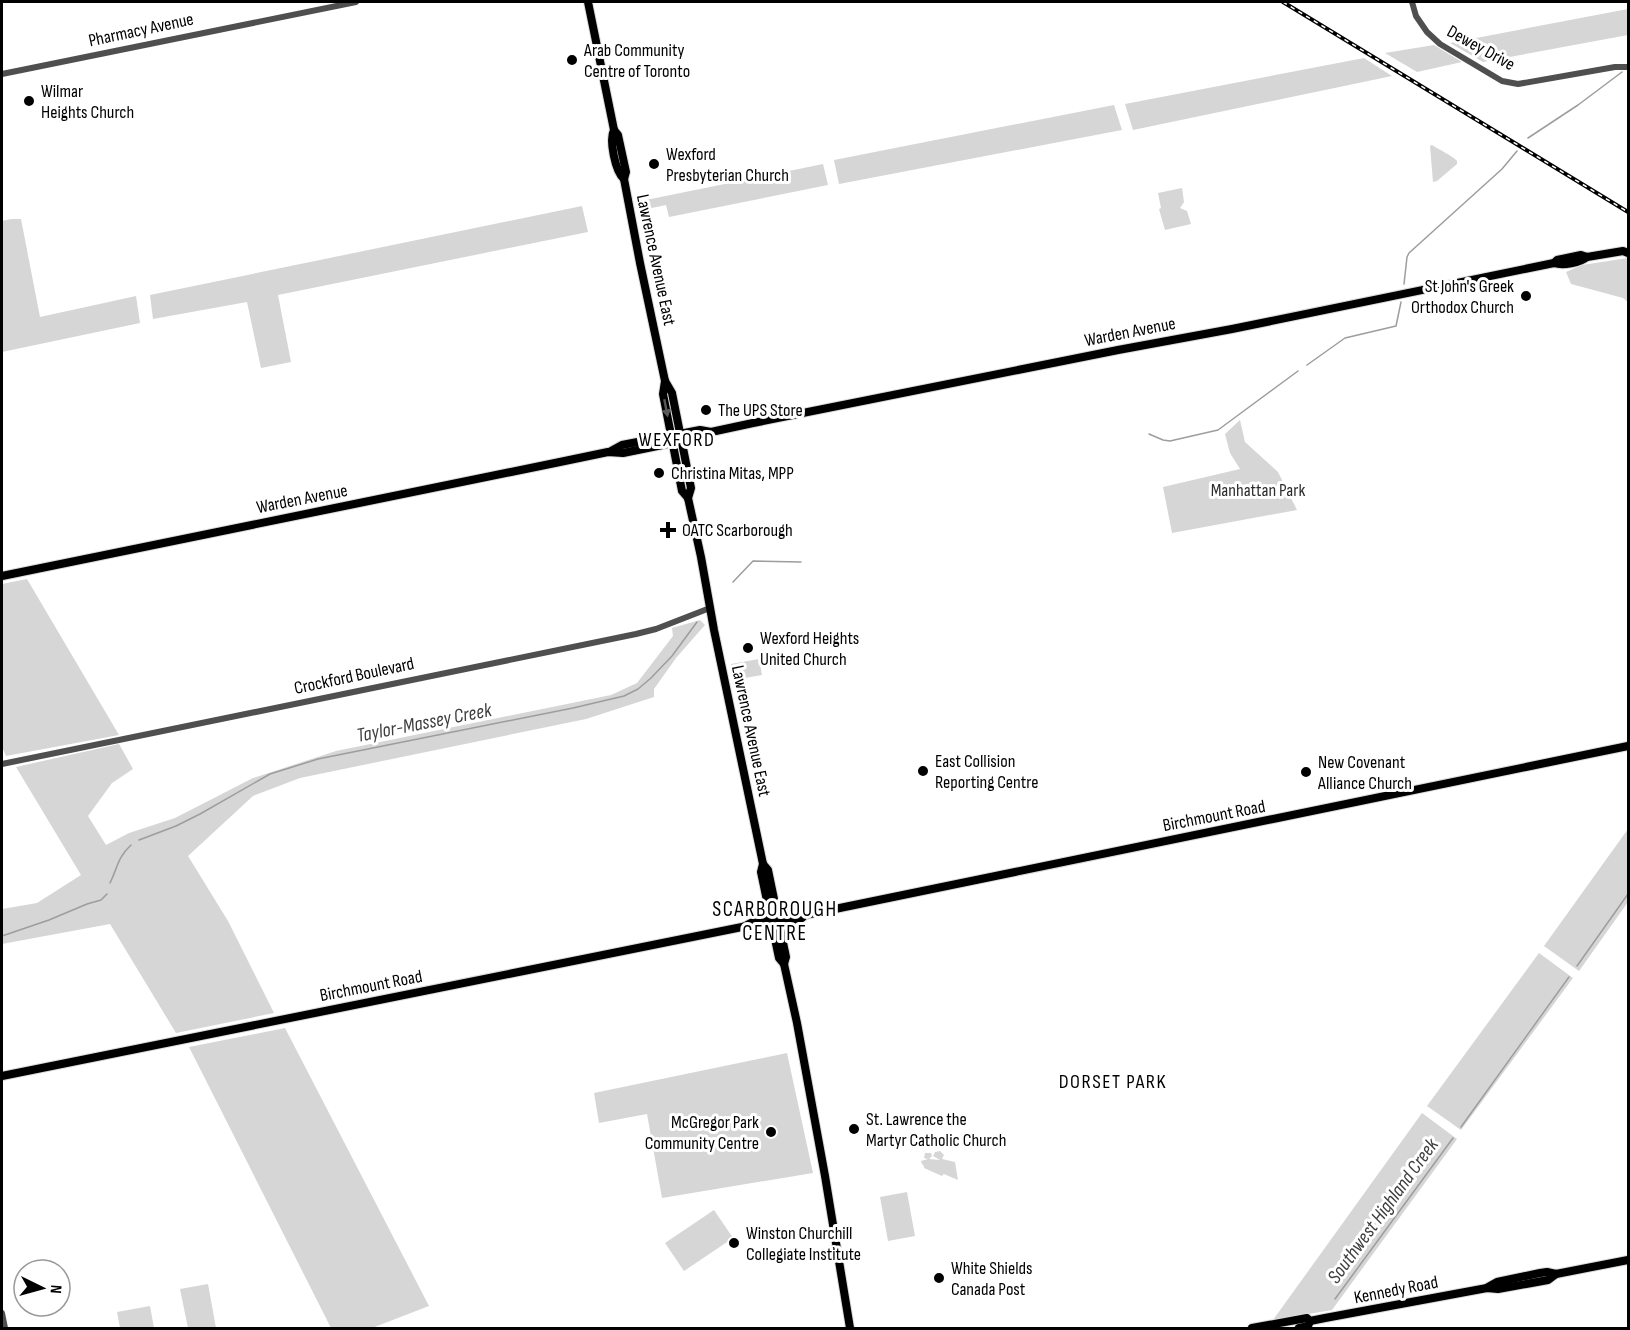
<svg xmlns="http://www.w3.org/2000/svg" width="1630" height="1330" font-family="'Sofia Sans Condensed',sans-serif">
<rect width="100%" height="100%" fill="#fff"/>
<g fill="#d6d6d6">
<polygon points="1628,9 1628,35 1483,62 1450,43"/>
<polygon points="1434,45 1462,62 1417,72 1385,53"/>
<polygon points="1364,58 1392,76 1133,130 1125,104"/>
<polygon points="1114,105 1122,130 839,184 834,160"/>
<path d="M 1432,145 C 1438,149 1453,156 1457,161 L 1457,164 L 1437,181 L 1433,182 L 1430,146 Z"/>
<polygon points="823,164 828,185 669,217 666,205 642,210 641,201"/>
<polygon points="1182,188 1184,202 1180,208 1187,211 1191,224 1165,230 1159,209 1161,208 1158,193"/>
<polygon points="582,206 588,232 278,295 291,362 261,368 247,302 153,319 150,295"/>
<polygon points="11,219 21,219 40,317 136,296 140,323 2,352 2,221"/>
<polygon points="1628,258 1628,302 1623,298 1571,284 1566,272 1582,265"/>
<polygon points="1240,420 1245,442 1278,472 1297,510 1172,533 1163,487 1240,469 1230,453 1225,434"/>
<polygon points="27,579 119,735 6,756 2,747 2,584"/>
<polygon points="700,620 705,625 676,658 654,689 654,697 586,719 300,778 253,796 188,856 228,921 274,1013 176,1033 110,924 2,944 2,909 37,903 81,875 16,767 119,744 133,769 112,783 88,816 106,845 129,833 175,818 253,778 336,751 611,695 637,683 673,636 672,628"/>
<polygon points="759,659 762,675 734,680 731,664"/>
<polygon points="1628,829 1628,902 1579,971 1544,946"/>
<polygon points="1539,953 1573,978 1461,1130 1427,1106"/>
<polygon points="285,1028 429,1306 372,1328 331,1328 189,1047"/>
<polygon points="787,1053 813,1173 662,1198 647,1114 599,1123 594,1093"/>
<polygon points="1422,1113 1457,1139 1332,1310 1273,1320"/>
<polygon points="940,1151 944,1155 942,1159 955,1162 958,1180 944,1174 942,1176 924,1168 924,1166 922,1164 921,1161 928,1159 924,1158 925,1153 931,1153 932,1156 929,1159 940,1160 933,1156 935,1152"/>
<polygon points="907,1192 915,1236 888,1241 880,1197"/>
<polygon points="714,1210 733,1238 684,1271 665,1243"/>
<polygon points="208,1284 216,1328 188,1328 180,1289"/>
<polygon points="150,1306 154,1328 120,1328 117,1312"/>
</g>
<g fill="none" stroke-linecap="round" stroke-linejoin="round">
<g stroke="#9d9d9d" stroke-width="1.5">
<polyline points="1528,138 1578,105 1622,72"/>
<polyline points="1404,284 1407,257 1409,253 1502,169 1517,151"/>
<polyline points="1307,365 1345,338 1396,326 1401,302"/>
<polyline points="1149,434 1163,440 1170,441 1218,430 1298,371"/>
<polyline points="733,582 753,561 801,562"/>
<polyline points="139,840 176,826 200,814 270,774 318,759 573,708 624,696 638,689 651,678 672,656 697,622"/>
<path d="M 110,883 C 118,867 117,858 131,845"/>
<polyline points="2,936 49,920 87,904 101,900 107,894"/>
<polyline points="1577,966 1628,894"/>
<polyline points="1461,1127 1569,977"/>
<polyline points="1335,1299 1453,1138"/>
</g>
<defs>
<g id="major">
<polyline points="588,2 612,120 614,130 618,135 626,172 624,179 640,263 665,381 672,393 691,488 688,498"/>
<path d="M 614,130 C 609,140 615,171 624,179"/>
<polyline points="1554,263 1557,260 1581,255 1587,257 1623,251 1628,253"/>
<polyline points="665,381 663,394 682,491 688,498 701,557 714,630 763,864 768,870 786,957 784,964 797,1023 825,1176 850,1328"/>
<polyline points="611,451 622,445 700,430 711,432"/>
<path d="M 2,576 L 555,463 L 608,452 L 623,453 L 682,441 L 701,437 L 711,432 L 753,423 L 1118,350 L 1232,329 L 1554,263 C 1563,266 1580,263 1587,257"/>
<polyline points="763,864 761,872 779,958 784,964"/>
<polyline points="747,926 753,929 802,918 805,915 830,910 1628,746"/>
<path d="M 2,1076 L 742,927 C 748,926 750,922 756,921 C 770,917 786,915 801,912 L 805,915"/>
<polyline points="1488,1287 1497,1282 1540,1273 1547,1272 1556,1274 1628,1260"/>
<polyline points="1252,1328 1307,1318 1310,1321 1325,1318 1487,1288 1498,1289 1548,1280 1556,1274"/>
<polyline points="1299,1328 1308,1326 1310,1321"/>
</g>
</defs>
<use href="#major" stroke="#dbdbdb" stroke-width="10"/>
<g stroke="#4f4f4f" stroke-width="6">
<polyline points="1412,2 1416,16 1427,32 1440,44 1502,81 1518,84 1615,67 1628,67"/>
<polyline points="2,74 356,2"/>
<polyline points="2,764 636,634 656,629 710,608"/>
<polyline points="2,1313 5,1328"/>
</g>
<use href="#major" stroke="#000" stroke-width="8"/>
<defs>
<polyline id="rail" points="1283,2 1628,212"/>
</defs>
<use href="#rail" stroke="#000" stroke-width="4"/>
<use href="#rail" stroke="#fff" stroke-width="1.5" stroke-dasharray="4.5" stroke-linecap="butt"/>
</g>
<defs><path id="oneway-solid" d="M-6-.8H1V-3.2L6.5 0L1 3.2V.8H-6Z" transform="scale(1.5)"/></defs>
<use fill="#595959" href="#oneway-solid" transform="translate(666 408) rotate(79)"/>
<g fill="#000" stroke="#fff" stroke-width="2">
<circle cx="572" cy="60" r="6"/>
<circle cx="29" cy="101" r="6"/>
<circle cx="654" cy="164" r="6"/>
<circle cx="1526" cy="296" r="6"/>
<circle cx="706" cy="410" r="6"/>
<circle cx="659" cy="473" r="6"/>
<path d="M665 521h6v6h6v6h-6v6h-6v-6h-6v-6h6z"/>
<circle cx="748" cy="648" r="6"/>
<circle cx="923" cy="771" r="6"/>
<circle cx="1306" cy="772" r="6"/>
<circle cx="854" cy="1129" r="6"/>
<circle cx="771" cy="1132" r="6"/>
<circle cx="734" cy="1243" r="6"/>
<circle cx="939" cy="1278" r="6"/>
</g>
<g text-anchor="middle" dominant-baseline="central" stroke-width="6" stroke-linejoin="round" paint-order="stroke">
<g font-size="18" fill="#000" stroke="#fff">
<text transform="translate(141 30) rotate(-12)">Pharmacy Avenue</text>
<text transform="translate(1481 48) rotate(29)">Dewey Drive</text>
<text transform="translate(656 260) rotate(78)">Lawrence Avenue East</text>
<text transform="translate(1130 332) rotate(-11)">Warden Avenue</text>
<text transform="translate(302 499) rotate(-11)">Warden Avenue</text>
<text transform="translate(354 676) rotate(-12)">Crockford Boulevard</text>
<text transform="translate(751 731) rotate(78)">Lawrence Avenue East</text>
<text transform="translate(1214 816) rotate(-11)">Birchmount Road</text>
<text transform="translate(371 986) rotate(-11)">Birchmount Road</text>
<text transform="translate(1396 1290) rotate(-11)">Kennedy Road</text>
</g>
<g font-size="18" fill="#000" stroke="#fff" text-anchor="start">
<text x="584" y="50">Arab Community<tspan x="584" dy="21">Centre of Toronto</tspan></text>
<text x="41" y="91">Wilmar<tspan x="41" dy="21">Heights Church</tspan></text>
<text x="666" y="154">Wexford<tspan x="666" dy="21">Presbyterian Church</tspan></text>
<text x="1514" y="286" text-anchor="end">St John's Greek<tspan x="1514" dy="21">Orthodox Church</tspan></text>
<text x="718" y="410">The UPS Store</text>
<text x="671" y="473">Christina Mitas, MPP</text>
<text x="682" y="530">OATC Scarborough</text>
<text x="760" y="638">Wexford Heights<tspan x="760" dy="21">United Church</tspan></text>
<text x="935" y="761">East Collision<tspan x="935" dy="21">Reporting Centre</tspan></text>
<text x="1318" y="762">New Covenant<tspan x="1318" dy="21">Alliance Church</tspan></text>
<text x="866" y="1119">St. Lawrence the<tspan x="866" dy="21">Martyr Catholic Church</tspan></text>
<text x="759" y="1122" text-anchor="end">McGregor Park<tspan x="759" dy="21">Community Centre</tspan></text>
<text x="746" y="1233">Winston Churchill<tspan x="746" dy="21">Collegiate Institute</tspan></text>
<text x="951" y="1268">White Shields<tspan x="951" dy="21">Canada Post</tspan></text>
</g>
<g font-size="18" fill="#2d2d2d" stroke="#fff">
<text x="1258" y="490">Manhattan Park</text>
</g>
<g font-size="20" letter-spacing="1.5" fill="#000" stroke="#fff">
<text x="677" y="440">WEXFORD</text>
<text x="1113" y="1082">DORSET PARK</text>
</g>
<g font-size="20" font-style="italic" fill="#3e3e3e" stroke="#fff">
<text transform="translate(424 723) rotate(-11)">Taylor-Massey Creek</text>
<text transform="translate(1383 1211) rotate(-54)">Southwest Highland Creek</text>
</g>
<g font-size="21" letter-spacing="1.5" fill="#000" stroke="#fff">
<text x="775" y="909">SCARBOROUGH<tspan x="775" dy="24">CENTRE</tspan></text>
</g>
</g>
<rect width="1630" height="1330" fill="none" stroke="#000000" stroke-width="6"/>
<g transform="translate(42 1288) rotate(95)"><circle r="28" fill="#ffffff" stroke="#999999" stroke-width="1.5"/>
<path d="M0-4.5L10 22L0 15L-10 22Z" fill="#000000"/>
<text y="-9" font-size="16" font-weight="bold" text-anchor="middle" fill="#000000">N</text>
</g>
</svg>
